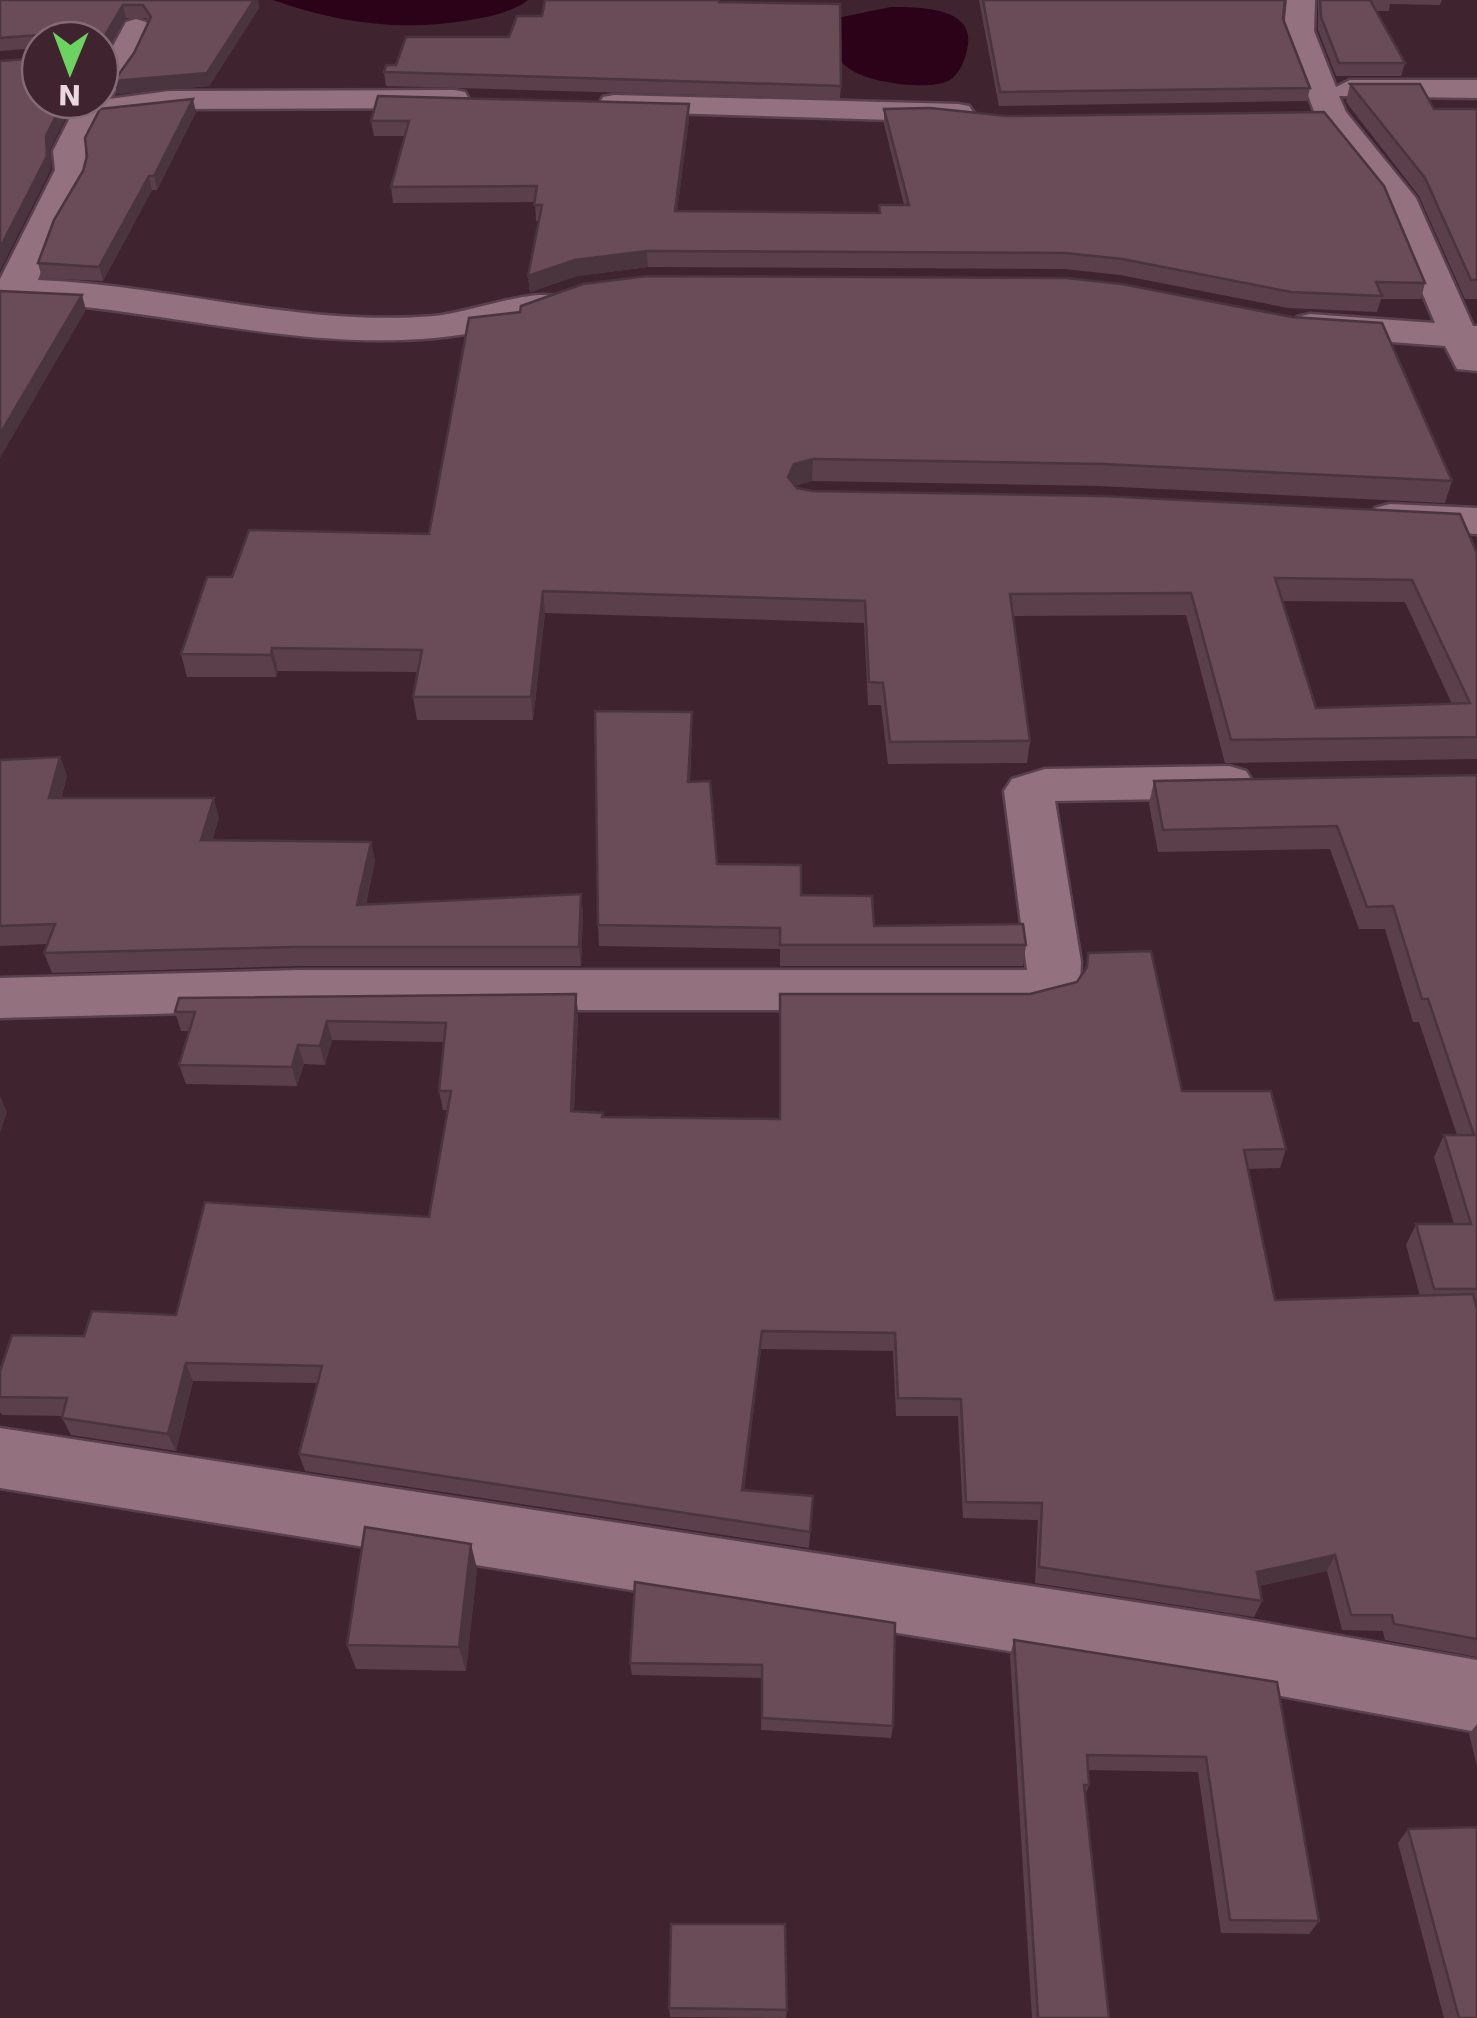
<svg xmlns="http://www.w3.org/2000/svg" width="1477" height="2018" font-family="'DejaVu Sans',sans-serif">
<rect width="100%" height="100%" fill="#3f232f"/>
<g fill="#2b0218">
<path d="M 273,0 L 528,0 C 513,12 488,17 470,20 C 401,32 338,23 273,0 Z"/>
<path d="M 891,7 C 922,7 981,7 966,54 C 964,62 958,75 950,80 C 931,91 878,83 859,74 C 847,69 838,59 828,50 L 827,20 Z"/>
</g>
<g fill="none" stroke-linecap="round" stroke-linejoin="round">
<defs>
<g id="minor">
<polygon points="1287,0 1315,0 1314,31 1336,87 1350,80 1477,80 1477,98 1339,96 1346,112 1416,198 1473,326 1477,326 1477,371 1457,369 1445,346 1310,336 1297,333 1292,325 1297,317 1310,314 1435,323 1383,200 1315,114 1284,31"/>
<path d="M 136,19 L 146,22 L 150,28 L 134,65 L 109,99 L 169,91 L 454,90 L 465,92 L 469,99 L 465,106 L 454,108 L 169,109 L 101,119 L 85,151 L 87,170 L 83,184 L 55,233 L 38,280 C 170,285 300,327 434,316 C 467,313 527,290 554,296 L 559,304 L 554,312 C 514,323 475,335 434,338 C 289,351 145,304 0,301 L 0,279 L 55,170 L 53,151 L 79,100 L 100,100 L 100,70 L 126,22 Z"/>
<polygon points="614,95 958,104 969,106 974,113 969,120 958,122 603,111 599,104 603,97"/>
<polygon points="1390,504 1477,508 1477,534 1375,526 1369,517 1375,508"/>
<polygon points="1229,766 1246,771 1253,782 1246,793 1229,798 1055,801 1081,962 1080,984 1072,998 1027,1010 300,1010 0,1018 0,978 300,970 1027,970 1004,791 1012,779 1045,769"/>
<polygon points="0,1428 1232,1617 1477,1660 1477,1732 1232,1687 0,1488"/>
</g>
</defs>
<use href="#minor" stroke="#58404c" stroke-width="5"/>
<use href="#minor" fill="#93717f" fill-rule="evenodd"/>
</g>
<g fill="#5b404c" fill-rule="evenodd">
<polygon points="0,0 258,0 259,8 209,86 117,94 148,22 146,18 126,18 100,63 100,40 50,149 51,169 39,48 0,51"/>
<polygon points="979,0 1285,0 1283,19 1310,88 1307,101 999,106"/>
<polygon points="1318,0 1442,0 1440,5 1390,4 1389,11 1376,11 1405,63 1401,76 1336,76 1318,30"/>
<polygon points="719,2 841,86 840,99 386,86 384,72 396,65 509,37 542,16"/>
<polygon points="1350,84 1434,109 1477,109 1477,299 1465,299 1419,196 1346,102"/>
<polygon points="884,109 1425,283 1421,299 1381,299 1377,312 1288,308 1120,275 1064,269 648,267 577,276 530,292 528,276 539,221 536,221 535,202 393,203 391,187 405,136 374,136 371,121 689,120 677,211 879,213 879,205 904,205 884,124"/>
<polygon points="196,112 157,190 152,190 103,281 42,278 38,263"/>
<path d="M 469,318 L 1452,481 L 1445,503 L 1099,486 L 812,481 L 795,486 L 797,488 L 813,491 L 1477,553 L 1477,759 L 1225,763 L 1186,615 L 1013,616 L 1030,741 L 1027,763 L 888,764 L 881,705 L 868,705 L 864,623 L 545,613 L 533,720 L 417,720 L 413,697 L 418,672 L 278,671 L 276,677 L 187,677 L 181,654 L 232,577 L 429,534 ZM 1282,601 L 1405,602 L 1452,704 L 1316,708 Z"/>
<polygon points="692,733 690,782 717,864 801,895 874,926 1026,945 1023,966 780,966 780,949 599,946 598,925"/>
<polygon points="60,757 67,776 61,798 219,818 212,840 371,842 375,861 366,904 581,894 583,913 581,966 300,966 52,973 44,953 47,944 0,946 0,760"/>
<polygon points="1477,775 1477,1657 1385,1640 1383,1631 1342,1630 1327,1571 1259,1586 1262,1601 1254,1617 1035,1583 1038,1520 963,1518 958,1416 896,1416 893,1351 761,1349 744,1490 813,1496 809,1548 305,1471 299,1454 317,1383 193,1381 176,1451 71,1435 62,1418 62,1416 2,1415 0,1412 0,1371 84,1336 176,1315 429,1217 448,1110 443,1110 439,1091 444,1042 332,1040 325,1065 304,1064 297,1086 186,1084 179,1065 189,1031 181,1031 175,1012 576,994 578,1014 574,1111 603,1117 779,1119 1030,994 1077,982 1085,970 1088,953 1182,1091 1286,1149 1280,1168 1248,1169 1275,1300 1420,1296 1406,1245 1416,1224 1454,1224 1434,1157 1444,1135 1457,1135 1419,1022 1413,1022 1385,929 1359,929 1330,849 1158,852 1149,804 1154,781"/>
<polygon points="477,1569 466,1671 356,1669 347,1645"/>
<polygon points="635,1582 893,1726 891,1738 761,1730 762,1678 632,1675 630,1663"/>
<polygon points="1014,1640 1277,1682 1319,1921 1309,1934 1221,1933 1198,1772 1088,1770 1089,1785 1085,1795 1109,2018 1032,2018 1010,1656"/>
<polygon points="1477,1724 1477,1766 1469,1734"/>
<polygon points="1408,1829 1477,2018 1444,2018 1398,1843"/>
<polygon points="669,2008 787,2010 786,2018 670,2017"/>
</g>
<g fill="#4a343e">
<polygon points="254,0 258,0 259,8 209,86 117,94 114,81"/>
<polygon points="123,5 126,18 100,63 100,44"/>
<polygon points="193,99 196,112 157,190 154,176"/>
<polygon points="64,100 75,100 50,149 51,169 0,271 0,248 46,136"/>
<polygon points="689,104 689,120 675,227 675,211"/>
<polygon points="149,176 152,190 103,281 99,267"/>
<polygon points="647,251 648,267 577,276 530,292 528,276 575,260"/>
<polygon points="82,295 86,310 0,458 0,434"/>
<polygon points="813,459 812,481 794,486 788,477 794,464"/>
<polygon points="543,591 545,613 533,720 531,697"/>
<polygon points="272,648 278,671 276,677 271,655"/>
<polygon points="692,712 692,733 688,803 688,782"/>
<polygon points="60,757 67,776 57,817 49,798"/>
<polygon points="214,798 219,818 206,859 201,840"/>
<polygon points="371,842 375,861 361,924 357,905"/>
<polygon points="581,894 583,913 581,966 579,947"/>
<polygon points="576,994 578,1014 573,1130 571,1111"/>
<polygon points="327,1021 332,1040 325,1065 320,1046"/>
<polygon points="298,1045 304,1064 297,1086 292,1067"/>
<polygon points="0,1096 7,1112 0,1133"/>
<polygon points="762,1331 761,1349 742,1507 742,1490"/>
<polygon points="186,1363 193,1381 176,1451 168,1434"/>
<polygon points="471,1544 477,1569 466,1671 459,1647"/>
<polygon points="1335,1555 1327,1571 1249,1588 1257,1572"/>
</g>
<g fill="#6a4b58" stroke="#4a343e" stroke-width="2.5" fill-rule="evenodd">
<polygon points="0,0 254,0 207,73 114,81 134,53 151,17 143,5 123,5 100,44 100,40 40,40 40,100 64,100 46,136 47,156 0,248 0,61 39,58 39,35 0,38"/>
<polygon points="545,0 719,0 719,2 840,4 841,86 384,72 386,65 396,65 406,37 509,37 517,16 542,16"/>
<polygon points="983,0 1285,0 1283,19 1310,88 1000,92"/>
<polygon points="1320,0 1370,0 1405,63 1339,63 1321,17"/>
<polygon points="1350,84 1420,84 1434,109 1477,109 1477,280 1471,280 1425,178"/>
<polygon points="378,96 689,104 675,211 880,213 879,205 909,205 884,109 930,108 1007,116 1324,112 1384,186 1425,283 1376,282 1382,296 1291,292 1122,259 1066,253 647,251 575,260 528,276 542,205 534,205 537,186 391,187 409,121 371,121"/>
<polygon points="193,99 154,176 149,176 99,267 38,263 54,220 83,171 87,156 85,138 100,109"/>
<path d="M 647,276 L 1067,278 L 1122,284 L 1292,317 L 1382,323 L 1452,481 L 1103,464 L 813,459 L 794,464 L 788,477 L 797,488 L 813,491 L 1103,496 L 1460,514 L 1477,553 L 1477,737 L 1231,740 L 1191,593 L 1010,594 L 1030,741 L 890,742 L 883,683 L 869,682 L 865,601 L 543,591 L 531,697 L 413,697 L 422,650 L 272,648 L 271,655 L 181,654 L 207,577 L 232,577 L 249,530 L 429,534 L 469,318 L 520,312 L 521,306 L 583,284 ZM 1275,578 L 1412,580 L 1470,703 L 1316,708 Z"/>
<polygon points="0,291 82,295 0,434"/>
<polygon points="595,711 692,712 688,782 710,781 717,864 801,865 801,895 872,896 874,926 1023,924 1026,945 780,945 780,928 598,925"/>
<polygon points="60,757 49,798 214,798 201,840 371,842 357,905 581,894 579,947 295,947 44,953 55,924 0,926 0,760"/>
<polygon points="1477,775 1477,1289 1434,1289 1416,1224 1471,1224 1444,1135 1474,1135 1428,999 1422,999 1393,906 1367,907 1337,826 1163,830 1154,781"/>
<polygon points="1151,951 1182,1091 1271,1091 1286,1149 1244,1150 1275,1300 1473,1294 1477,1309 1477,1639 1394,1624 1392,1615 1351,1615 1335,1555 1257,1572 1262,1601 1039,1567 1042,1503 966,1502 961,1399 898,1398 895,1333 762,1331 742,1490 813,1496 810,1532 299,1454 322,1366 186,1363 168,1434 62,1418 67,1398 0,1397 0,1371 12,1335 84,1336 92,1311 176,1315 205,1202 429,1217 451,1091 439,1091 446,1023 327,1021 320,1046 298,1045 292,1067 179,1065 195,1012 175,1012 179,998 576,994 571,1111 603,1113 602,1117 780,1119 780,994 1030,994 1077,982 1087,967 1088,953"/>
<polygon points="365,1527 471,1544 459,1647 347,1645"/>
<polygon points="635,1582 895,1623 893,1726 762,1718 762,1665 630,1663"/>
<polygon points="1014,1640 1277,1682 1319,1921 1230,1920 1206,1757 1087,1755 1089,1785 1084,1785 1109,2018 1038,2018"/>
<polygon points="1477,1827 1477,2018 1459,2018 1408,1829"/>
<polygon points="671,1924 785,1924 787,2010 669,2008"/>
</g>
<g transform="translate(70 70) rotate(181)"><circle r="48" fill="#3f232f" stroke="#836b75" stroke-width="2.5"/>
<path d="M0-8L18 38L0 25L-18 38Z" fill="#6cd362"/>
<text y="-15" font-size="28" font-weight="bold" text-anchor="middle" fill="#ead7df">N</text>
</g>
</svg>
